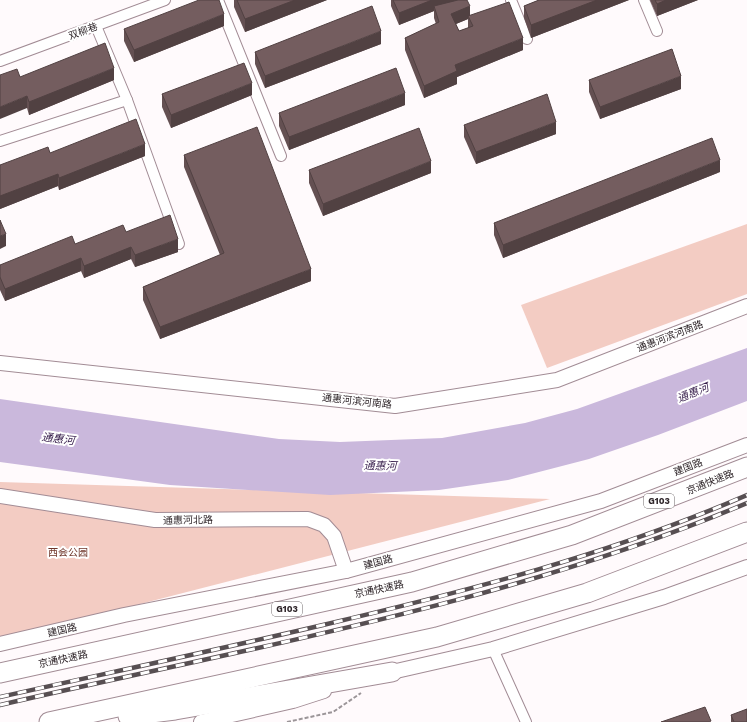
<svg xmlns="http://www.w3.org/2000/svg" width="747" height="722" font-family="'Work Sans','Noto Sans SC',sans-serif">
<rect width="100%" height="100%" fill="#fffafc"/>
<g fill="#f3ccc3">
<polygon points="747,224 747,294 547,368 521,305"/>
<polygon points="0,482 550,499 0,640"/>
</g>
<polygon fill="#cab8dc" points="747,348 747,401 658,435 589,459 508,480 439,490 330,495 170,485 0,462 0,399 279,439 340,442 442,438 525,423 577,409"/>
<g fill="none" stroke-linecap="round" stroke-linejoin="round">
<defs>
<g id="street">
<polyline points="218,0 281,156"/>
<polyline points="511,0 527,39"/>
<polyline points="644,0 657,31"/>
<polyline points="0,61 165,0"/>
<polyline points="127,100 179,244"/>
<polyline points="0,141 127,100 96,26"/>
<polyline points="493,649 526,722"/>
</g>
<g id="secondary">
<polyline points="0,363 395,406 557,380 747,306"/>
<polyline points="0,496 155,520 308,519 324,525 334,536 346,571"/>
<polyline points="0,644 124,615 346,571 601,501 747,445"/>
<polyline points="383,674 493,649 664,597 747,567"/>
<polyline points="201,722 293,701 324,691"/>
</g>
<g id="highway">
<polyline points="0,673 412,582 572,535 747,467"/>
<polyline points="128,716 175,710 392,672"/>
<polyline points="49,722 437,637 587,593 747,532"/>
</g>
</defs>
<use href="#street" stroke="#a28c95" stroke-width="12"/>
<use href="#secondary" stroke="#a28c95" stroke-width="16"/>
<use href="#highway" stroke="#a28c95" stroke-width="21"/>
<polyline stroke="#9b9598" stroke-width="2" stroke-dasharray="4 2" stroke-linecap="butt" points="287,722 333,712 361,693"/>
<use href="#street" stroke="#fff" stroke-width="10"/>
<use href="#secondary" stroke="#fff" stroke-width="14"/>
<use href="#highway" stroke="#fff" stroke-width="19"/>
<defs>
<g id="rail">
<path d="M 0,697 C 108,673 216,650 323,625 C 468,591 611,554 747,495"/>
<path d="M 0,705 C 251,647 508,604 747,503"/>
</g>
</defs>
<use href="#rail" stroke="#574f52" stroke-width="4.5"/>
<use href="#rail" stroke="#fff" stroke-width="3" stroke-dasharray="9" stroke-linecap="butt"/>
</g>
<g fill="#645052" fill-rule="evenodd">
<polygon points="234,0 327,0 245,32 234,7"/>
<path d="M 391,0 L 467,0 L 470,16 L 523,50 L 457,77 L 457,84 L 424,98 L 405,50 L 405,38 L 436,24 L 434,18 L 434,11 L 399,25 L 391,6 ZM 468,19 L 468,28 L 459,31 L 456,24 Z"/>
<polygon points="539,0 629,0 531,38 524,18 524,6"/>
<polygon points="650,0 698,0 657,16"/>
<polygon points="224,26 134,62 124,41 124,29"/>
<polygon points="381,44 265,88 255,64 255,52"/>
<polygon points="20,77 114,80 29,115 27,108"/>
<polygon points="589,80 681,89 600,119 589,92"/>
<polygon points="162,94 252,95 171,128 162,107"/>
<polygon points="405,105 289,150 279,126 279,113"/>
<polygon points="464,125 556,134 476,164 464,137"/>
<polygon points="50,153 145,156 59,190 58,186 0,209 0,165"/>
<polygon points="184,155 311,281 160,339 143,300 143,287 220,255 184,167"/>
<polygon points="309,170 431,173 323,216 309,183"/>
<polygon points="720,172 503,258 494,235 494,223"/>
<polygon points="126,232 178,252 135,267 131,259 84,278 81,271 5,301 0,290 0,265"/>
<polygon points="731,715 747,722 731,722"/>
</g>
<g fill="#514142">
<polygon points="295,0 327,0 245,32 245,19"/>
<polygon points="432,0 464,0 434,6 434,11 399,25 399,13"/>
<polygon points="597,0 629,0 531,38 531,25"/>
<polygon points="666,0 698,0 657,16 657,4"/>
<polygon points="470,6 470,18 468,16 468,19 451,26 451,14"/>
<polygon points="224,14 224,26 134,62 134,50"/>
<polygon points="381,31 381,44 265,88 265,76"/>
<polygon points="523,38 523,50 457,77 457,84 424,98 424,86 455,65"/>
<polygon points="114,68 114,80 29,115 29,102"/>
<polygon points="681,76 681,89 600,119 600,107"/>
<polygon points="252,83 252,95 171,128 171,115"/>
<polygon points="405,93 405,105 289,150 289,137"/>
<polygon points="27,96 27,108 0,119 0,107"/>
<polygon points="556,122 556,134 476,164 476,152"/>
<polygon points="145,144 145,156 59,190 59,178"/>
<polygon points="720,160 720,172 503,258 503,245"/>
<polygon points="431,161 431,173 323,216 323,204"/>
<polygon points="58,174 58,186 0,209 0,196"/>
<polygon points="6,234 6,246 0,249 0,236"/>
<polygon points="178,239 178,252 135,267 135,255"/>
<polygon points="131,247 131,259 84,278 84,266"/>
<polygon points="81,258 81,271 5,301 5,289"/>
<polygon points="311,269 311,281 160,339 160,327"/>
</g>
<g fill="#745d5f" stroke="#514142">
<polygon points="199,0 219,0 224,14 134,50 124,29"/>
<polygon points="237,0 295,0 245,19"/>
<polygon points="393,0 432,0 399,13"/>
<polygon points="458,0 467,0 470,6 451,14 459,31 473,26 468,16 509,2 523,38 455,65 457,71 424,86 405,38 439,22 434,6"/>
<polygon points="539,0 597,0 531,25 524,6"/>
<polygon points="655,0 666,0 657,4"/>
<polygon points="372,6 381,31 265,76 255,52"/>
<polygon points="105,43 114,68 29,102 27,96 0,107 0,75 17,69 20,77"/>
<polygon points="672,49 681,76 600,107 589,80"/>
<polygon points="244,63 252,83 171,115 162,94"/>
<polygon points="396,68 405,93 289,137 279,113"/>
<polygon points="547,94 556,122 476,152 464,125"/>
<polygon points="136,119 145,144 59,178 58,174 0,196 0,165 48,147 50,153"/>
<polygon points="257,127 311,269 160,327 143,287 224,253 184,155"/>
<polygon points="419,128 431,161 323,204 309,170"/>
<polygon points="712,138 720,160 503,245 494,223"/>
<polygon points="170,215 178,239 135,255 131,247 84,266 81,258 5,289 0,277 0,265 72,236 75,244 123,225 126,232"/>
<polygon points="0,220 6,234 0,236"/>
<polygon points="705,707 711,721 709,722 661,722"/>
<polygon points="747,709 747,722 734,722 731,715"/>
</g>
<g text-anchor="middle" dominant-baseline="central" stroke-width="4" stroke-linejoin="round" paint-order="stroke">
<g fill="#fff" stroke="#6d6669" stroke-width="1">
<rect x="644" y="494" width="30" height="14" rx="3"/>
<rect x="272" y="602" width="30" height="14" rx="3"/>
</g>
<g font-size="9" font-weight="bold" fill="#2e2529">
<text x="659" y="501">G103</text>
<text x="287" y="609">G103</text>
</g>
<g font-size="10" fill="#2e2529" stroke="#fff">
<text transform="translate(83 31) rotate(-20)">双柳巷</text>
<text transform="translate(670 336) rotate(-21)">通惠河滨河南路</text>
<text transform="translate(357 401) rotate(6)">通惠河滨河南路</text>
<text transform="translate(688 467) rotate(-21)">建国路</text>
<text transform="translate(710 482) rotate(-22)">京通快速路</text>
<text transform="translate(188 520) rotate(-1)">通惠河北路</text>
<text transform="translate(378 562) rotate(-15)">建国路</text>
<text transform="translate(379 589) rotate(-12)">京通快速路</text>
<text transform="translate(62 630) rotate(-13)">建国路</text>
<text transform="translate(63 659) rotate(-12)">京通快速路</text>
</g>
<g font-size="10" fill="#6f362a" stroke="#fff">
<text x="68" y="552">西会公园</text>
</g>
<g font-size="11" font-style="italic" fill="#371f4c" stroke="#fff">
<text transform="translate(693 393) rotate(-22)">通惠河</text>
<text transform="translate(58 439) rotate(7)">通惠河</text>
<text transform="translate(380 466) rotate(1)">通惠河</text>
</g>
</g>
</svg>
